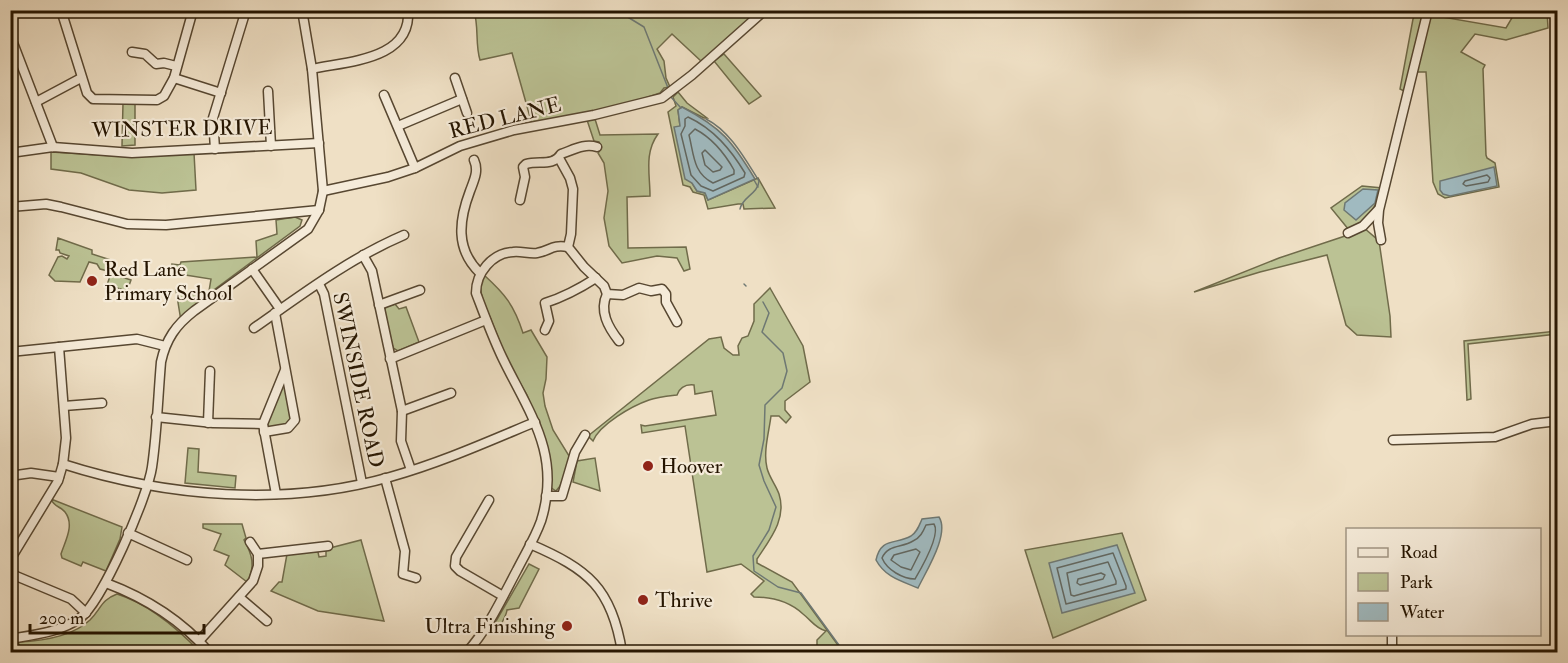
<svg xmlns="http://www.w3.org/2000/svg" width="1568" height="663" font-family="'IM FELL Double Pica',serif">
<rect width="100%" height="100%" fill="#efe0c5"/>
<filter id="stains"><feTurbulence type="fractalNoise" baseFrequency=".00333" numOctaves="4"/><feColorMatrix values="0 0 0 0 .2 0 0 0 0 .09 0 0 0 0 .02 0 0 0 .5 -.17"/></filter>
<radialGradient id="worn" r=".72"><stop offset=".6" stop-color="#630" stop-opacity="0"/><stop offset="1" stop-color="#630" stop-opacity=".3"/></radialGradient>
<g fill="#bbc294" stroke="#706b4a" stroke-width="1.5">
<path d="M 474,11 L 757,11 L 720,47 L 701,61 L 672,34 L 657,49 L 664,61 L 666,78 L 670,87 L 664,88 L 660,93 L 630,103 L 532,124 L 512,53 L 480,60 C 475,44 479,27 474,11 Z"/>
<polygon points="1417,11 1425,11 1404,91 1400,89 1413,19"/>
<polygon points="1516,11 1547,11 1548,28 1506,40 1475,34 1461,52 1485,65 1483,69 1486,155 1487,158 1495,163 1499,187 1445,198 1438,194 1433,182 1426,72 1416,72 1431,15 1506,28"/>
<polygon points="724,54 761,96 749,104 714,61"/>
<polygon points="678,92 687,103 707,118 704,118 682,107 678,110 680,126 692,183 697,191 705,193 708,200 758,178 775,208 744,209 743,204 738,204 708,209 704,195 693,192 690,187 683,185 668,112 676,106 673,97"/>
<polygon points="123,103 135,104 135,145 122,146"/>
<path d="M 595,119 L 600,135 L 658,134 C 644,153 650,174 650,196 L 627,197 L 628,248 L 686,247 L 690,269 L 684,271 L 677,258 L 657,256 L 622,263 L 609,246 L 604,218 L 608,191 L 604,163 L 598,153 L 601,149 L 599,142 L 594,141 L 587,120 Z"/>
<polygon points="51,152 132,157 194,153 196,190 162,193 129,190 81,173 51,169"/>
<path d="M 1362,186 L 1382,188 C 1377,207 1367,221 1349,230 L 1331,208 Z"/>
<polygon points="295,217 302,220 300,226 211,292 209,291 211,279 173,273 172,264 180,265 181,262 257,257 256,241 277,234 276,220"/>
<polygon points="1363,227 1379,241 1390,316 1391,337 1357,335 1346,325 1327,255 1260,272 1194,292 1279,258 1354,233"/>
<polygon points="58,238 92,250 92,254 111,260 112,274 131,280 127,291 107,285 110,276 108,271 100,269 97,264 89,262 80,282 55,281 49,275 58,257 62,256 67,259 69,256 60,253 59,250 56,250"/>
<path d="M 484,275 C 505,294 514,305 523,333 L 531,330 L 547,357 L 546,379 L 543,393 L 545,406 L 553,430 L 571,459 L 560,486 L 556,491 L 550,487 L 541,429 L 527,395 L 508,362 L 483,300 C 480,291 479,283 484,275 Z"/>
<path d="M 770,288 L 803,346 L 810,382 L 785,401 L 785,410 L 791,417 L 786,423 L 779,416 L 771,416 C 769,432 763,452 767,468 C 769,477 776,485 779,494 C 787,519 770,539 757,559 L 757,563 L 792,582 L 843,652 L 817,652 L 817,640 L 826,631 C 815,628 812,621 803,614 C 789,601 773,597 754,597 L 751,594 L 764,581 L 741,564 L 707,572 L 685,426 L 642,433 L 641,425 L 645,426 L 716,415 L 712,391 L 695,394 L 694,385 C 685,384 680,387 677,395 C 668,396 657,397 649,400 C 632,406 600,424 593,441 L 588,436 L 709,339 L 721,337 L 724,348 L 733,355 L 739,355 L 738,346 L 742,338 L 748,336 L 754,321 L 754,304 Z"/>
<polygon points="176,290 212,298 181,321"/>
<polygon points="395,304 399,309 406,307 419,342 398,351 393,348 384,311 386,307"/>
<polygon points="1557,331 1557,334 1468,344 1471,399 1467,400 1464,341"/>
<polygon points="282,383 285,383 292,418 290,423 269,428 267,425"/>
<polygon points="188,448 199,449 198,472 236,476 235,488 185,483"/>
<polygon points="595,458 600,491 573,482 577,461"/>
<path d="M 51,499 L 122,527 L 120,539 L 106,571 L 83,562 L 81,566 L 62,558 L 61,554 C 65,541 75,525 65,512 C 60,506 54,507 51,499 Z"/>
<path d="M 203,524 L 242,524 L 246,538 L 244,540 C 252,554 256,567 247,582 L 225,565 L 229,556 L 214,550 L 221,534 L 203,528 Z"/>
<polygon points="1122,533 1146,600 1053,638 1025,550"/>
<polygon points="361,540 384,621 318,611 271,591 279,582 282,582 287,554 315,551 318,552 319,557 326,556 326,551 330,548"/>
<path d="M 529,564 L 539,569 L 519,608 L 507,610 C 506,618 500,623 499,631 L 491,630 Z"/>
<path d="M 117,594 C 149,604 178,629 200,652 L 23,652 L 18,642 C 42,641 72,637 90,620 C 101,609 101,600 117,594 Z"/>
</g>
<g fill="#a0bac0" stroke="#6e7873" stroke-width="1.5">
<path d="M 682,107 C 722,128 732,141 755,179 L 708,200 L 705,193 L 697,191 L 692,183 L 685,179 L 674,127 L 680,126 L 678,110 Z"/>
<polygon points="1494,167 1497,186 1450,196 1443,194 1440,190 1440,181"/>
<polygon points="1363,189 1378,190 1375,203 1356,220 1344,210 1345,203"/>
<path d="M 939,517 C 950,534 926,571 918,588 C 901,581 885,577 876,560 C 881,537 895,545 911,536 C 917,532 919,526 922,519 Z"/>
<polygon points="1117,545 1135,593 1062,613 1049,563"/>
</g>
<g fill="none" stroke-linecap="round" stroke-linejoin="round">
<g stroke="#626760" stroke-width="1.5">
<path d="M 688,117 C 714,129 731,150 745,173 L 744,177 L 713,191 L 701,186 L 691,175 L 681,134 L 685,126 L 685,119 Z"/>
<path d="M 695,129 C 712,138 725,154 734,170 L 734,174 L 713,183 C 693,173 694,155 689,135 Z"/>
<polygon points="705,150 722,167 720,170 713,172 705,165 702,153"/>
<polygon points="1487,175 1490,178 1488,182 1466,186 1463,184 1465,181"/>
<path d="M 934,524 C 941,535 922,567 915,579 C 903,579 887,570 882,558 C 888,544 902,548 913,541 C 920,538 923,532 926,525 Z"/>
<polygon points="916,549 920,552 911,570 901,567 891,560 894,555"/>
<polygon points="1113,553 1126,586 1126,589 1066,604 1057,568"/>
<polygon points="1108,562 1116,581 1116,584 1074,596 1071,595 1067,573"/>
<polygon points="1101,573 1105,575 1103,579 1080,585 1077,583 1078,579"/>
</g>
<g stroke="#6e7873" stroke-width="1.5">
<polyline points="624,10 626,16 644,27 668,88"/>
<polyline points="670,96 681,108"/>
<path d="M 706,119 C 730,131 745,159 759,181 C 758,194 742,197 740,209"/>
<polyline points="754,180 758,187"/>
<polyline points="744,284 746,286"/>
<polyline points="763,302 769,313 762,332 783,353 787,371 782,388 765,405 764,439 759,465 764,481 776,507 769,530 753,556 754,571 778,587 801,593 844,652"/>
</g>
<defs>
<g id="minor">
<polyline points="61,10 87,93 93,99 157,100 164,96 174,78 193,10"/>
<polyline points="10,35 53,147"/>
<polyline points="132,52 145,54 156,64 164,63 176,66"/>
<path d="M 312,69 C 348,61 412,60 408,10"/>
<polyline points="174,78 221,93"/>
<polyline points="455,78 467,113"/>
<polyline points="268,91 271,146"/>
<polyline points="384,95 415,168"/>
<polyline points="36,102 81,78"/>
<polyline points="398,126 462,99"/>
<polyline points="215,149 213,118 246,10"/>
<polyline points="10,153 53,147 132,153 319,143"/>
<polyline points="559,158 570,178 573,189 571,234 568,247 584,267 604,286 607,294 623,295 639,288 651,291 662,289 666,294 666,302 677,322"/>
<path d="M 474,160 C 479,171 474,180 470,191 C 459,220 455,249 480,273"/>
<polyline points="323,191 388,177 415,168 460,146 514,130 594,115 662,98 692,75 765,10"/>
<path d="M 520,200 L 525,177 L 523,167 L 526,164 C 539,160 553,167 561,154 C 573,150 584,143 597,147"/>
<polyline points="10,207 46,204 61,207 127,224 166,225 319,210"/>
<polyline points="1348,233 1363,226 1378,210"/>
<polyline points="1381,240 1378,223 1379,210 1428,10"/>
<polyline points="363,255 372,271 402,411 401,441 411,470"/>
<polyline points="252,269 280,309"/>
<polyline points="319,284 324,294 362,483"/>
<path d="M 607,294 C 599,311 608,327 619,341"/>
<polyline points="379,305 420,290"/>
<path d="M 254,328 C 301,295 350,258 404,235"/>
<path d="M 545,330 L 549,321 L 545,303 C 564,297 579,289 596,278"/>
<polyline points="10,352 137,339 165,346"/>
<polyline points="390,359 486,320"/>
<polyline points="64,406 102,403"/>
<polyline points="402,411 451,393"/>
<polyline points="156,417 213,423 263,424"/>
<polyline points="208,423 210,371"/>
<polyline points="264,432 288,428 295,420 275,313"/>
<polyline points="1393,440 1495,437 1532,424 1558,421"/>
<path d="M 63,464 C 166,497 285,507 390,477 C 440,463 487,442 535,422"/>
<polyline points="10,476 31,473 59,477"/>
<polyline points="385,478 405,551 403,574 416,578"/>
<polyline points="276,494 263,424 285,370"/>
<polyline points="546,496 562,496 575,452 585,435"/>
<polyline points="489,500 456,557 455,566 460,571 503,596"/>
<polyline points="128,533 187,560"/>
<path d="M 530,544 C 588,569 612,588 622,652"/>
<polyline points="258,554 328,546"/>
<polyline points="10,560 58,481 63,464 66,438 59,347"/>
<polyline points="10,571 16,576 71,599 86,613"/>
<path d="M 106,583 C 146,598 181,620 209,652"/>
<polyline points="239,597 267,621"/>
<polyline points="1392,634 1392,652"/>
<path d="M 10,639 C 33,635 61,632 80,618 C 102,602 148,496 152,467 C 157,433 158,397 161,362 C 166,339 176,325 194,311 L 308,229 L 319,210 L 323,191 L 312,69 L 302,10"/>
<polyline points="199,641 253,581 258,566 258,554 250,542"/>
<path d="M 467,652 C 488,629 502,598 517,570 C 525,554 535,538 541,521 C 562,454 529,413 502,357 C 492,336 484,314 476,293 C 476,273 492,253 513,252 C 521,251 529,254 537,253 C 550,251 552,244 568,247"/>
</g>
</defs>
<use href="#minor" stroke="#574731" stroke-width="11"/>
<use href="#minor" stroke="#f5ebd9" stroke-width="8"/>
</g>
<g fill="#8f2418" stroke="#f5ebd9" stroke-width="2">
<circle cx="92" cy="281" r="6"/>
<circle cx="648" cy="466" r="6"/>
<circle cx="643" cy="600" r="6"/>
<circle cx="567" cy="626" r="6"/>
</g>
<g text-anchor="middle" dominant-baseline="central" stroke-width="4.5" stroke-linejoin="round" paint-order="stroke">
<g font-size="21" fill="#241400" stroke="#f5ebd9">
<text transform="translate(505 118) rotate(-14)">RED LANE</text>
<text transform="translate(182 129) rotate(-1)">WINSTER DRIVE</text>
<text transform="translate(358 380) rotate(78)">SWINSIDE ROAD</text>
</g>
<g font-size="21" fill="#241400" stroke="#f5ebd9" text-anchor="start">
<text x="104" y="269">Red Lane<tspan x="104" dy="24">Primary School</tspan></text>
<text x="660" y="466">Hoover</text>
<text x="655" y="600">Thrive</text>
<text x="555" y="626" text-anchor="end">Ultra Finishing</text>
</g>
</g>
<rect width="1568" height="663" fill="none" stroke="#efe0c5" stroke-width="36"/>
<rect x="12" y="12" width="1544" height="639" fill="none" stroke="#241400" stroke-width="3"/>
<rect x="18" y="18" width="1532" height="627" fill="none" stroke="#241400" stroke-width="1.5"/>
<rect x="1346" y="528" width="195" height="108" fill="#f5ebd9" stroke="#a19582" stroke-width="1.5"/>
<rect x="1358" y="548" width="30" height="9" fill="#f5ebd9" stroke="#a19582" stroke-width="1.5"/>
<text x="1400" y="558" font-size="18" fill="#241400">Road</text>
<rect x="1358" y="573" width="30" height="18" fill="#bbc294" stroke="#a19582" stroke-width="1.5"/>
<text x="1400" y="588" font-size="18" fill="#241400">Park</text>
<rect x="1358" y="603" width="30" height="18" fill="#a0bac0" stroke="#a19582" stroke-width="1.5"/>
<text x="1400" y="618" font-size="18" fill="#241400">Water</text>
<path d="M30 624v9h174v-9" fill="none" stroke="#241400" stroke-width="3"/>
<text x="39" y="624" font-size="18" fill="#241400" stroke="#f5ebd9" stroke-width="4.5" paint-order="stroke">200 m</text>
<rect width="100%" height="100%" filter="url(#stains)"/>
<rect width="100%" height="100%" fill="url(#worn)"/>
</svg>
